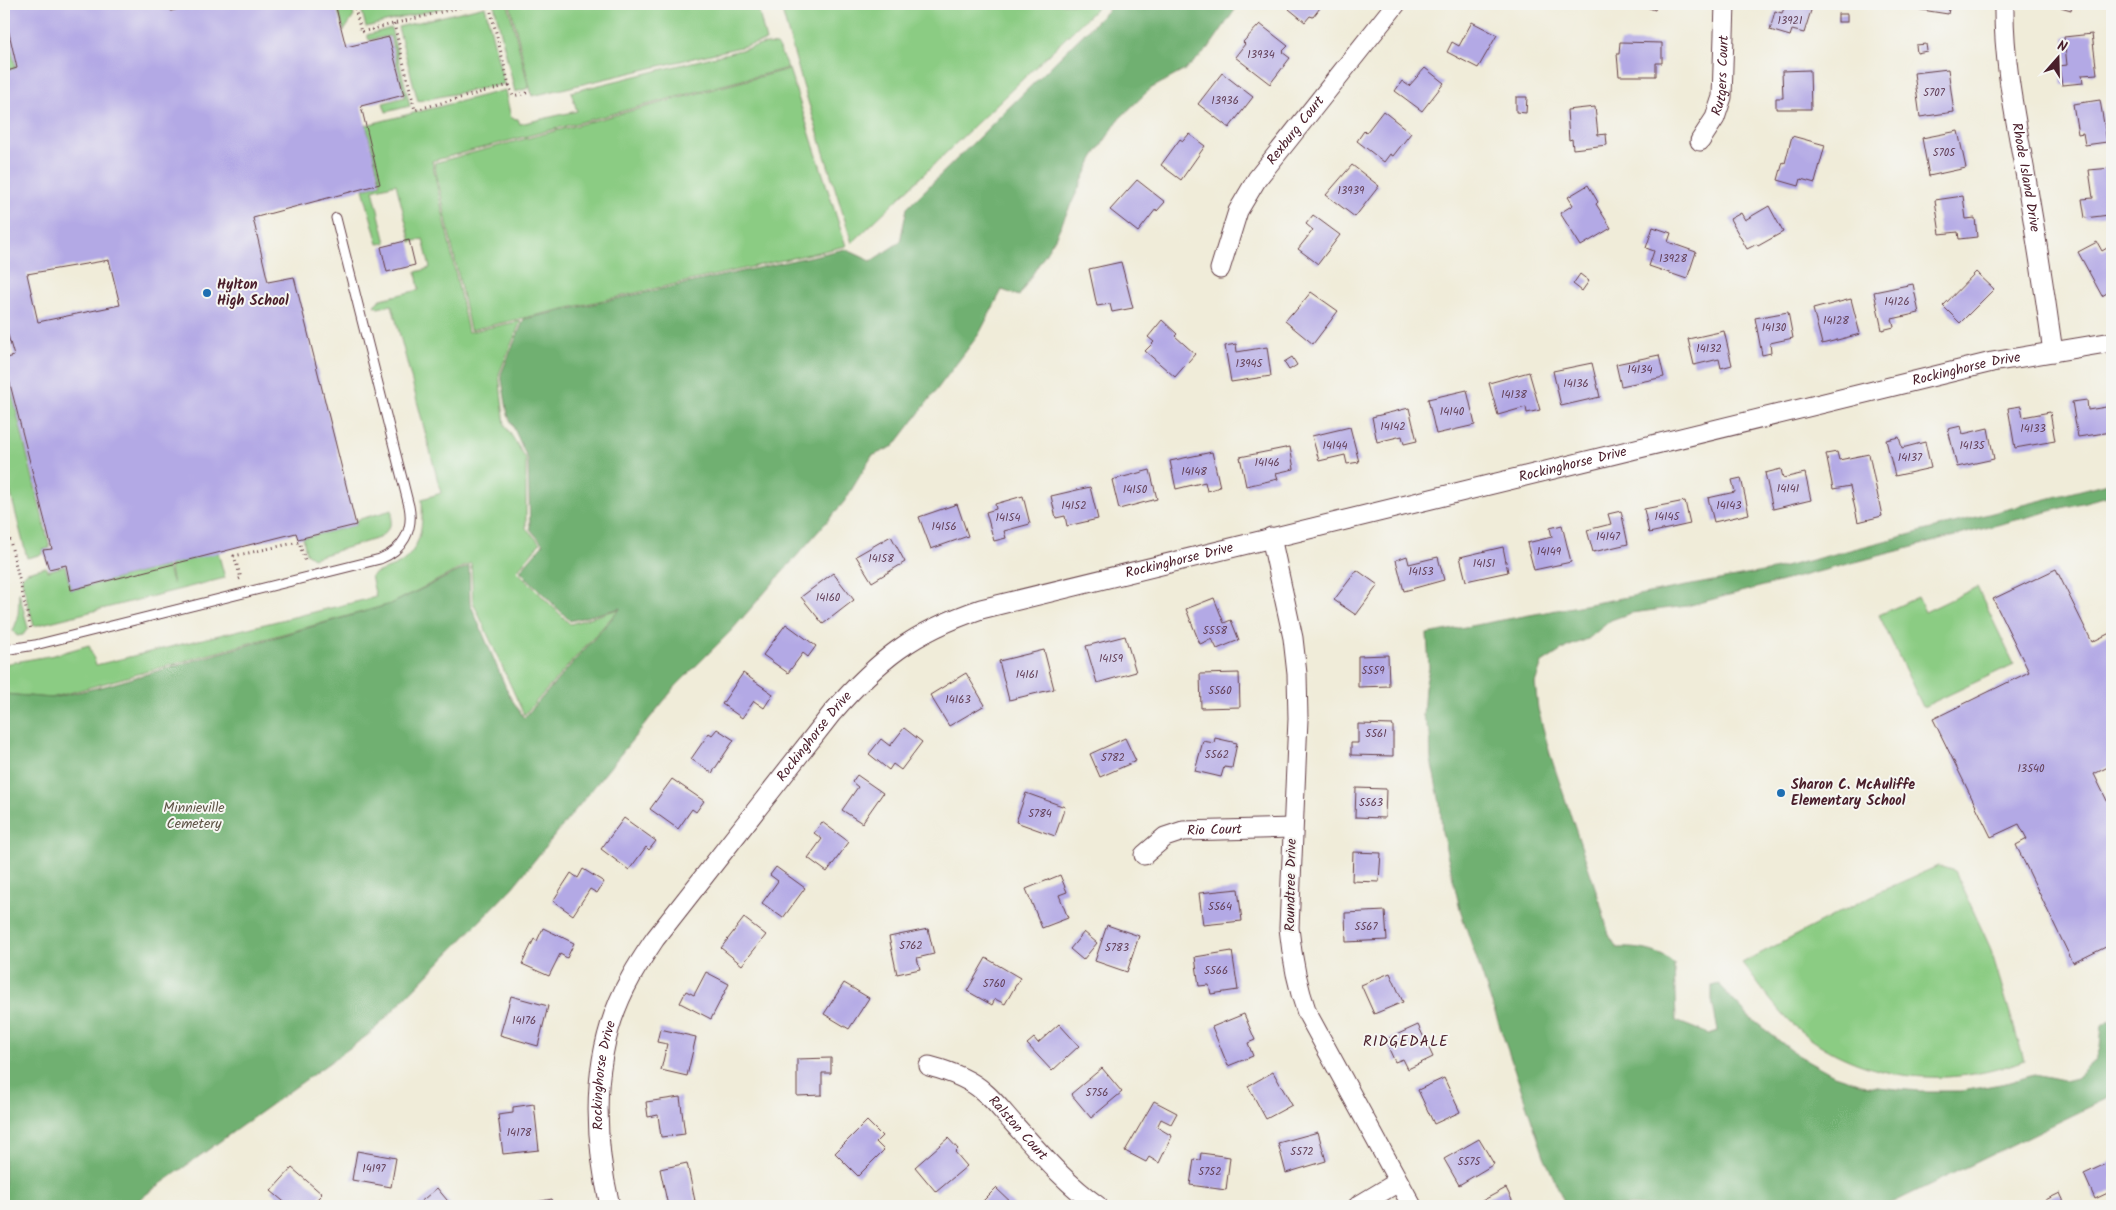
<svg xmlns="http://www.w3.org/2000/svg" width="2116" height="1210" font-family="Kalam,sans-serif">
<rect width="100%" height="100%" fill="#f6f6f2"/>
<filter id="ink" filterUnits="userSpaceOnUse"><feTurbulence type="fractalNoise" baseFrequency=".02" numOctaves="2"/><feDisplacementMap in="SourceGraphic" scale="10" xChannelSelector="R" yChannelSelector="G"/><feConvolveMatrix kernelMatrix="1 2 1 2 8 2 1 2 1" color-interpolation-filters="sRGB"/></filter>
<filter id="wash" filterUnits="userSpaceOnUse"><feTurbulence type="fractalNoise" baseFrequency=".0096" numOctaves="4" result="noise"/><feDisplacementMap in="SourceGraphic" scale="20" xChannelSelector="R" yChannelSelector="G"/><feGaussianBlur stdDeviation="1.12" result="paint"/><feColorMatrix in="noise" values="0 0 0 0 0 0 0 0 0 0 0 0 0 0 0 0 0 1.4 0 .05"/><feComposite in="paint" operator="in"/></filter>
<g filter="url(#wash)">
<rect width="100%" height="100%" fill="#f0ecd9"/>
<g fill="#8bcc83" stroke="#6a7657">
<polygon points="336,4 351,4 354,16 344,31"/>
<polygon points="360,4 457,4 366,27"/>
<polygon points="494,4 508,4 529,88 515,92"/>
<polygon points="510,4 757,4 766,41 532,96"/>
<polygon points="780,4 1101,4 852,243 803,85"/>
<polygon points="485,6 504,84 418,101 398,27"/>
<polygon points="4,17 16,68 4,71"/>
<polygon points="391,28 410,106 386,112 383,103 405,97 390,36 369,40 367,35"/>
<path d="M 765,44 L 777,45 L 788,68 L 432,161 L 468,332 L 521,321 L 499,374 L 505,425 L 526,459 L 526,528 L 540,543 L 517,571 L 570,624 L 619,609 L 524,715 L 473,602 L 471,563 L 391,604 L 51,698 L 4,694 L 4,664 L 54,655 L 89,645 L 96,665 L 376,597 L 371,576 C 378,571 388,569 397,565 C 422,551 423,524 422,499 L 441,493 L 392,305 L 378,308 L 374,305 L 381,299 L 419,290 L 416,272 L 430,268 L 423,239 L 411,242 L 396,184 L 373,190 L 386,243 L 378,244 L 363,189 L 381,184 L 366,125 L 505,90 L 511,118 L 518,119 L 520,124 L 577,111 L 571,92 Z"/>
<polygon points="789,69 846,246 470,330 434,163"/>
<polygon points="9,381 50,548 42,550 43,554 27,558 4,467 4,382"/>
<path d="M 392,510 C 393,523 389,530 379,538 L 313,558 L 306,553 L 303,538 L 356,525 L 356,520 Z"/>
<polygon points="218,552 225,578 34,626 22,581 22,577 27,572 46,567 47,571 65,566 71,590 167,566 173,584 169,565"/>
<polygon points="1977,587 2014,664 1923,707 1879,615 1918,597 1925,612"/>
<polygon points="19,592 28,628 23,635 17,636 13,631 18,618"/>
<path d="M 1938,866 L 1955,871 L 1990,947 L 2024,1060 C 1951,1089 1867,1082 1804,1034 C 1780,1016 1761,987 1742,963 L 1881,891 Z"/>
</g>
<g fill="#70b071" stroke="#5d684e">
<polygon points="1114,4 1239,4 1208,49 1185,70 1150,89 1119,119 1093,158 1055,238 1019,296 1002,290 979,334 894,446 872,456 844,502 731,631 676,686 512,888 372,1032 130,1206 4,1206 4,694 52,698 105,686 391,604 469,566 470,603 509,695 524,718 621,608 570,621 520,571 543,544 530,529 528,460 508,415 501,374 524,319 845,249 871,261 900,242 907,208"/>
<path d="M 2112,482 L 2112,495 L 1687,606 L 1631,613 L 1611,620 L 1588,639 L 1567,647 L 1542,663 L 1535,683 L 1538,709 L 1550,754 L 1600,902 L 1609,935 L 1617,948 C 1637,947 1660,950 1674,964 L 1676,1021 L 1709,1034 L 1718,1031 L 1712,1000 L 1712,986 L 1718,984 L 1749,1017 L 1796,1054 L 1834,1075 L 1868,1086 L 1918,1091 L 1962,1091 L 2006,1083 L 2034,1075 L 2064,1081 L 2076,1078 L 2096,1060 L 2100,1047 L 2102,1026 L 2109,1021 L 2112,1028 L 2112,1096 L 1886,1206 L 1566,1206 L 1544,1156 L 1461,913 L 1442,832 L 1440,803 L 1431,760 L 1430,734 L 1423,716 L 1425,688 L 1429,668 L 1427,634 L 1773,570 Z"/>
</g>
<g id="blocks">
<g fill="#b3a9e5" fill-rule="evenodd">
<path d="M 4,4 L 169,4 L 171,11 L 199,4 L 335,4 L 346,47 L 389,37 L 404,95 L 361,106 L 380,184 L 253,218 L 268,282 L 294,277 L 356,525 L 298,539 L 296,533 L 71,590 L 66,565 L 49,569 L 43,550 L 52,549 L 9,380 L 4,381 L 4,359 L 14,356 L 8,335 L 4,337 L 4,72 L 17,68 L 4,11 ZM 109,260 L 120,305 L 38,322 L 27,274 Z"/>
<polygon points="1293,4 1323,4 1313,17 1310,16 1305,22 1289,9"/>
<polygon points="1637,4 1657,4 1655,10"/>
<polygon points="1786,4 1813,4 1804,33 1792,30 1790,36 1770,30 1775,11 1782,13"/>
<polygon points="1910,4 1950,4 1948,14 1909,8"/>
<polygon points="2050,4 2072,4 2071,10"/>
<rect x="1838" y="14" width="9" height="8"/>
<polygon points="1472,22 1497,35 1478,68 1447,52 1452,42 1459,46"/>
<polygon points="1260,24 1288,46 1282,52 1290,58 1270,84 1235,57 1245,44 1243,42"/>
<polygon points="2092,34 2097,74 2082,75 2083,83 2062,85 2059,66 2067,65 2064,37"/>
<polygon points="1620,42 1662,43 1662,63 1656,63 1656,76 1619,76 1617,54 1619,54"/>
<polygon points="1926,44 1927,51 1917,53 1916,45"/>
<polygon points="1425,68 1444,83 1422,111 1395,91 1402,81 1409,86"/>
<polygon points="1948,69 1954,112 1920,117 1914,73"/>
<polygon points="1810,70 1811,109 1776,109 1776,98 1783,98 1782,71"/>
<polygon points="1222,73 1253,97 1229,128 1198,104"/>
<polygon points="1516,97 1527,97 1526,113 1516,112"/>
<polygon points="2100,100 2107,142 2085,145 2083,133 2078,134 2073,104"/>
<polygon points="1595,107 1598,135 1606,134 1607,145 1573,149 1572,139 1569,140 1567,110"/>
<polygon points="1383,111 1411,133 1393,156 1390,154 1384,162 1357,141 1364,131 1366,133"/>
<polygon points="1958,131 1966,168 1929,176 1922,138"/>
<polygon points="1189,134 1205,146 1181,180 1161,165 1180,139 1183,141"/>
<polygon points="1792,136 1825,145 1815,183 1801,179 1799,186 1778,180 1783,162 1785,163"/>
<polygon points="1352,165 1379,186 1355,217 1326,195"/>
<polygon points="2112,168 2112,205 2108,206 2109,215 2085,218 2082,199 2093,198 2089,170"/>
<polygon points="1137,180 1165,202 1157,211 1156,209 1138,232 1110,210"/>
<polygon points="1588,185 1598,202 1596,204 1611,228 1581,246 1560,213 1573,205 1568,197"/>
<polygon points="1963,196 1966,219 1975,218 1977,237 1959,239 1958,232 1940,234 1935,200"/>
<polygon points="1769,206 1783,232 1758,246 1757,244 1747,249 1730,219 1741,213 1745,220"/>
<polygon points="1313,215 1340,235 1318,264 1298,249 1313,230 1306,224"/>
<polygon points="1653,227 1671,233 1668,242 1696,252 1687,279 1649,266 1654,251 1646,248"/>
<polygon points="409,240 415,265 387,272 381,247"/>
<polygon points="2097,242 2102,251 2112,245 2112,290 2102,296 2078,252"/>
<polygon points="1121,262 1133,308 1112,312 1110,304 1097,306 1089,269"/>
<polygon points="1976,272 1994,289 1960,323 1943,306"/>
<polygon points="1580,274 1589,281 1582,291 1573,284"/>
<polygon points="1913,284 1919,313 1892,319 1894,327 1882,330 1874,292"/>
<polygon points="1311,292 1338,311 1313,344 1285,321 1292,313 1293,314"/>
<polygon points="1851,299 1860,334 1822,344 1813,309"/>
<polygon points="1788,312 1793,338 1770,343 1771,353 1762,355 1755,318"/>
<polygon points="1162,320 1177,334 1175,336 1195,354 1175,377 1145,351 1154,342 1148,337"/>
<polygon points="1724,331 1732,365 1721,368 1719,359 1694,365 1688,339"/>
<polygon points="1236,344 1237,352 1267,347 1271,376 1231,382 1225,346"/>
<polygon points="1659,355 1664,377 1621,386 1616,364"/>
<polygon points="1292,357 1297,365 1289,370 1284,362"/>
<polygon points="1592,363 1600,397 1561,406 1553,371"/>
<polygon points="1529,372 1540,410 1527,413 1526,407 1498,415 1489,383"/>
<polygon points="1467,390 1475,425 1436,434 1428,399"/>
<polygon points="2087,400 2088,410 2112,406 2112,432 2078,437 2072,402"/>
<polygon points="2021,406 2023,417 2050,412 2055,441 2015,448 2008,408"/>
<polygon points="1409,408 1417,441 1404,444 1402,436 1377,442 1372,417"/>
<polygon points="1961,426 1963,434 1988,428 1994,459 1957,467 1948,429"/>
<polygon points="1350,427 1359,462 1347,464 1345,455 1319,461 1312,436"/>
<polygon points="1899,437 1902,448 1925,442 1931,468 1895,476 1886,440"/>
<polygon points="1290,447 1294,469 1276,473 1278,479 1246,486 1240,457"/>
<polygon points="1212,452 1220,487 1207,491 1205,482 1176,489 1170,461"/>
<polygon points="1837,452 1839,460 1869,454 1882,516 1858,522 1850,486 1833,489 1826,454"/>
<polygon points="1781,469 1783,478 1805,473 1811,500 1773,509 1765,473"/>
<polygon points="1150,470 1157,499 1119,509 1112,480"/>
<polygon points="1741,478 1749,514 1714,522 1708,498 1735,492 1732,480"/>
<polygon points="1090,487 1098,519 1067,526 1065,516 1056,518 1051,496"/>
<polygon points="1023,496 1030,524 1004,531 1006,538 994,541 986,512 996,509 995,504"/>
<polygon points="1685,501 1690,524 1649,533 1644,509"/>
<polygon points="957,504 968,536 931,549 919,517"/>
<polygon points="1621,511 1628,544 1593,552 1587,530 1611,524 1608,514"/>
<polygon points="1562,525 1571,562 1534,570 1527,543 1552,537 1550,528"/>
<polygon points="891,536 905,562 872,582 856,556"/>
<polygon points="1503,547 1508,572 1466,581 1460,557"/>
<polygon points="1407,556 1409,564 1438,557 1444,580 1404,591 1396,560"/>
<polygon points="2056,569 2092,642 2112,632 2112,765 2094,774 2112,811 2112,944 2073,963 2016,845 2027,839 2019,824 1991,837 1933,719 2029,672 1993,599"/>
<polygon points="1357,570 1378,585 1356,615 1334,600"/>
<polygon points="833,573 854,600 823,624 801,597"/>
<polygon points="1214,598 1224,623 1231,620 1239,640 1217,649 1212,639 1200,644 1186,609"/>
<polygon points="786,624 816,646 808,657 803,653 788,673 763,655"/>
<polygon points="1125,636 1136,672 1097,683 1086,646"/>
<polygon points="1044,650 1054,689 1009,700 999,661"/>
<polygon points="1388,655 1389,686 1358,687 1358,656"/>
<polygon points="743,673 773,694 764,708 754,701 742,718 722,704"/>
<polygon points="966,673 985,705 949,726 930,695"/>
<polygon points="1239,673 1240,707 1201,708 1200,674"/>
<polygon points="1358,724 1393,725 1393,756 1351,755 1351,743 1358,743"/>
<polygon points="904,728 922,742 901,770 893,764 889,770 869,754 881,739 890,746"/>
<polygon points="717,729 734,740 712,773 691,759 709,733 712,735"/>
<polygon points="1125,738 1136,761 1100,777 1090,754"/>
<polygon points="1215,738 1237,743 1232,768 1224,767 1221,777 1195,771 1203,741 1214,743"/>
<polygon points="857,775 883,793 862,823 842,810 858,787 852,782"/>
<polygon points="672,779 704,801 696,812 692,809 678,829 650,809"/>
<polygon points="1356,788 1386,789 1385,818 1355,817"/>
<polygon points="1026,793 1065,807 1055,836 1016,822"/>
<polygon points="624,818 656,841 649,850 646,847 629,870 601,849"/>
<polygon points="822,822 849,842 827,872 808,858 822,839 814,833"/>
<polygon points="1353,852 1381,853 1379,882 1352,881"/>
<polygon points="776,867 805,888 783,918 762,903 778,881 770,875"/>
<polygon points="583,869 604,882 597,893 590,889 573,915 553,901 571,873 578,878"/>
<polygon points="1060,875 1067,892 1059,895 1068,918 1042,928 1026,889"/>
<polygon points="1238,889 1242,921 1203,925 1199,893"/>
<polygon points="1385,911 1387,940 1346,942 1345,913"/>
<polygon points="744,918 766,935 742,965 721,948"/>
<polygon points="1107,925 1139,936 1127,972 1095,961"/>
<polygon points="543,928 574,943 567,958 560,954 549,976 522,964 534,939 537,941"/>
<polygon points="928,929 934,954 917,958 920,969 897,974 889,937"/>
<polygon points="1084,932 1097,943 1083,960 1070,949"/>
<polygon points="1232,951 1238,990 1211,994 1209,985 1199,986 1195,957"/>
<polygon points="986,958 1020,978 1005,1004 995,999 992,1005 967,991"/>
<polygon points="706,972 729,984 711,1019 680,1003 686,991 694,995"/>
<polygon points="1390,973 1403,1002 1374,1014 1361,985"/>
<polygon points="844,983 869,998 849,1029 824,1014"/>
<polygon points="511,996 548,1006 538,1046 500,1035"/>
<polygon points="1244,1014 1255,1040 1248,1043 1253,1056 1228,1066 1212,1027"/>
<polygon points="1059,1024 1079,1046 1052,1071 1027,1044 1034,1038 1038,1043"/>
<polygon points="1418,1025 1433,1057 1408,1069 1403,1059 1395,1062 1385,1040"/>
<polygon points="660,1029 696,1037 687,1076 661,1070 667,1044 657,1042"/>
<polygon points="831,1058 831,1073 822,1073 822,1095 797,1096 797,1059"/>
<polygon points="1102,1068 1122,1092 1091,1118 1071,1094"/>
<polygon points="1273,1072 1292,1105 1266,1119 1248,1086"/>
<polygon points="1444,1078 1460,1112 1434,1124 1418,1090"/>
<polygon points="680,1097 685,1134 661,1137 658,1115 648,1117 646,1102"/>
<polygon points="1154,1101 1177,1113 1171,1124 1161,1119 1157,1127 1172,1136 1159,1163 1149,1157 1146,1162 1125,1151"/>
<polygon points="534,1104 539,1150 503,1154 498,1115 513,1113 513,1107"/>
<polygon points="867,1121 882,1136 876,1142 884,1150 858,1176 835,1153"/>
<polygon points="1318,1132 1326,1161 1286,1173 1278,1143"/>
<polygon points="948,1138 958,1149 955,1152 967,1166 936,1192 915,1167"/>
<polygon points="1479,1139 1494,1164 1459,1185 1444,1159"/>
<polygon points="357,1151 396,1158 391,1187 352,1180"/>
<polygon points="1201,1153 1230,1157 1226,1190 1190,1185 1194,1159 1200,1160"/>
<polygon points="2112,1161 2112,1191 2095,1199 2084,1174"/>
<polygon points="687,1163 695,1201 668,1206 660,1169"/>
<polygon points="292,1168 322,1194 310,1206 289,1206 271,1191"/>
<polygon points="437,1188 452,1206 419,1206 418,1204"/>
<polygon points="996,1188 1015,1206 978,1206"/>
<polygon points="1506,1188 1515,1206 1485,1206 1482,1201"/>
<polygon points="2060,1193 2066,1206 2033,1206"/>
<polygon points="552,1199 554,1206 522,1206 522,1205"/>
</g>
</g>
</g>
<g filter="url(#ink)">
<use href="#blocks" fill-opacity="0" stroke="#633e45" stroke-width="1"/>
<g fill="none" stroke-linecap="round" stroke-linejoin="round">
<defs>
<path id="service" d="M 4,650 L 35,645 L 380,559 C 403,550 414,530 409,506 L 336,218"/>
<g id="minor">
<path id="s1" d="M 2004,4 C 2003,62 2016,120 2026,178 C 2036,236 2045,294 2053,352"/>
<path id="s2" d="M 1700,141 L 1715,118 L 1722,97 L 1725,4"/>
<path id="s3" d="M 1220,269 L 1238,211 L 1257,179 L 1396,4"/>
<path d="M 1271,537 L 1293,638 L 1297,674 L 1298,719 L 1289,928 C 1292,958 1297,985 1307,1013 L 1412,1206"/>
<path id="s4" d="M 1144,855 L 1165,837 L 1183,831 L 1292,828"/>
<path id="s5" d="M 929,1066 C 948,1071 969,1078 984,1092 C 995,1101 1004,1113 1013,1123 C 1040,1153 1065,1183 1098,1206"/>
<path id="s6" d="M 610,1206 C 592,1129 591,1048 631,977 C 638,964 647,951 655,939 L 832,713 C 879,659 913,632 981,609 L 1992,362 L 2112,342"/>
<polyline points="1358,1206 1398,1182"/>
</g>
</defs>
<use href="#service" stroke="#633e45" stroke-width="11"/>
<use href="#minor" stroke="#633e45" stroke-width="21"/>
<g stroke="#633e45" stroke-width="3" stroke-dasharray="1 4" stroke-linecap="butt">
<polyline points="354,4 361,32 473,4"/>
<polyline points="394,24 415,110 509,85 489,4"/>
<polyline points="509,85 513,96 531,92"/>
<polyline points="4,515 31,630"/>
<polyline points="239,579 241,578 234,556 299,542 305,561 308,560"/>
</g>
<use href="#service" stroke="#fff" stroke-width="9"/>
<use href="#minor" stroke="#fff" stroke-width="19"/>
</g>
</g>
<g fill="#1f6fb2" stroke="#f6f6f2" stroke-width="2">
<circle cx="207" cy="293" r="5"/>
<circle cx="1781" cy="793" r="5"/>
</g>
<g text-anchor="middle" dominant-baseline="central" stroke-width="4" stroke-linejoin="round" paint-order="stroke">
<g font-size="11" fill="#64425a">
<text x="1790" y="21">13921</text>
<text x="1261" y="55">13934</text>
<text x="1934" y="93">5707</text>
<text x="1225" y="101">13936</text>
<text x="1944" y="153">5705</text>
<text x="1351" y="191">13939</text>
<text x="1673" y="259">13928</text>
<text x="1897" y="302">14126</text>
<text x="1836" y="321">14128</text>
<text x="1774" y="328">14130</text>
<text x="1709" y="349">14132</text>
<text x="1249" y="364">13945</text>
<text x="1640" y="370">14134</text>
<text x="1576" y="384">14136</text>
<text x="1514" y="395">14138</text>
<text x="1452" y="412">14140</text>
<text x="1393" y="427">14142</text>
<text x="2033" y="429">14133</text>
<text x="1335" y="446">14144</text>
<text x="1972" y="446">14135</text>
<text x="1910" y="458">14137</text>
<text x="1267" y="463">14146</text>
<text x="1194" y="472">14148</text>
<text x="1788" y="489">14141</text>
<text x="1135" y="490">14150</text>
<text x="1074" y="506">14152</text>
<text x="1729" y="506">14143</text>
<text x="1667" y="517">14145</text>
<text x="1008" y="518">14154</text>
<text x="944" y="527">14156</text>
<text x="1608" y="537">14147</text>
<text x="1549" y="552">14149</text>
<text x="881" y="559">14158</text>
<text x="1484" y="564">14151</text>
<text x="1421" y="572">14153</text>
<text x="828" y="598">14160</text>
<text x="1215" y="631">5558</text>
<text x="1111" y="659">14159</text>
<text x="1373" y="671">5559</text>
<text x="1027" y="675">14161</text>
<text x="1220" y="691">5560</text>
<text x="958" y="700">14163</text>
<text x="1376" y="734">5561</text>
<text x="1217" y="755">5562</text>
<text x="1113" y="758">5782</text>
<text x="2031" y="769">13540</text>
<text x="1371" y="803">5563</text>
<text x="1040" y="814">5784</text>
<text x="1220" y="907">5564</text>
<text x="1366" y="927">5567</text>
<text x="911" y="946">5762</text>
<text x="1117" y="948">5783</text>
<text x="1216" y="971">5566</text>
<text x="994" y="984">5760</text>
<text x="524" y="1021">14176</text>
<text x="1097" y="1093">5756</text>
<text x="519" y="1133">14178</text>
<text x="1302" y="1152">5572</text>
<text x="1469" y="1162">5575</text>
<text x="374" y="1169">14197</text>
<text x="1210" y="1172">5752</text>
</g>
<g font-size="14" fill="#4a1f2b" stroke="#f6f6f2">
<text stroke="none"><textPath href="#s2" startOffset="71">Rutgers Court</textPath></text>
<text stroke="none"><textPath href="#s3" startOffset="160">Rexburg Court</textPath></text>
<text stroke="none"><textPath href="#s1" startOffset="175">Rhode Island Drive</textPath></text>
<text stroke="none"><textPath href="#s6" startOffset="1766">Rockinghorse Drive</textPath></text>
<text stroke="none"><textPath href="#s6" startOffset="1361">Rockinghorse Drive</textPath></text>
<text stroke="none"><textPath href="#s6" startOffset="956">Rockinghorse Drive</textPath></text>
<text stroke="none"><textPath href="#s6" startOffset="538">Rockinghorse Drive</textPath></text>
<text stroke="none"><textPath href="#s4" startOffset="78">Rio Court</textPath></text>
<text transform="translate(1291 885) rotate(-89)">Roundtree Drive</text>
<text stroke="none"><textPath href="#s6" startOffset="132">Rockinghorse Drive</textPath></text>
<text stroke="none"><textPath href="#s5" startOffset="111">Ralston Court</textPath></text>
</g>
<g font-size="14" font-weight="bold" fill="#4a1f2b" stroke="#f6f6f2" text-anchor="start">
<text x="217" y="285">Hylton<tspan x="217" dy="16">High School</tspan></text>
<text x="1791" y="785">Sharon C. McAuliffe<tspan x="1791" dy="16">Elementary School</tspan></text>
</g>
<g font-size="14" fill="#5e5345" stroke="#f6f6f2">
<text x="194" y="808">Minnieville<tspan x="194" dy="16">Cemetery</tspan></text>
</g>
<g font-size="15" letter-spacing="1" fill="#4a1f2b" stroke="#f6f6f2">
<text x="1406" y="1042">RIDGEDALE</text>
</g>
</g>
<rect width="2116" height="1210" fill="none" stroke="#f6f6f2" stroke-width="20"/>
<g transform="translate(2058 58) rotate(20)" stroke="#f6f6f2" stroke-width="4" paint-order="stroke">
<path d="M0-4L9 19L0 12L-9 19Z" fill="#4a1f2b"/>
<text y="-8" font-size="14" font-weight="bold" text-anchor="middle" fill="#4a1f2b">N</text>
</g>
</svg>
